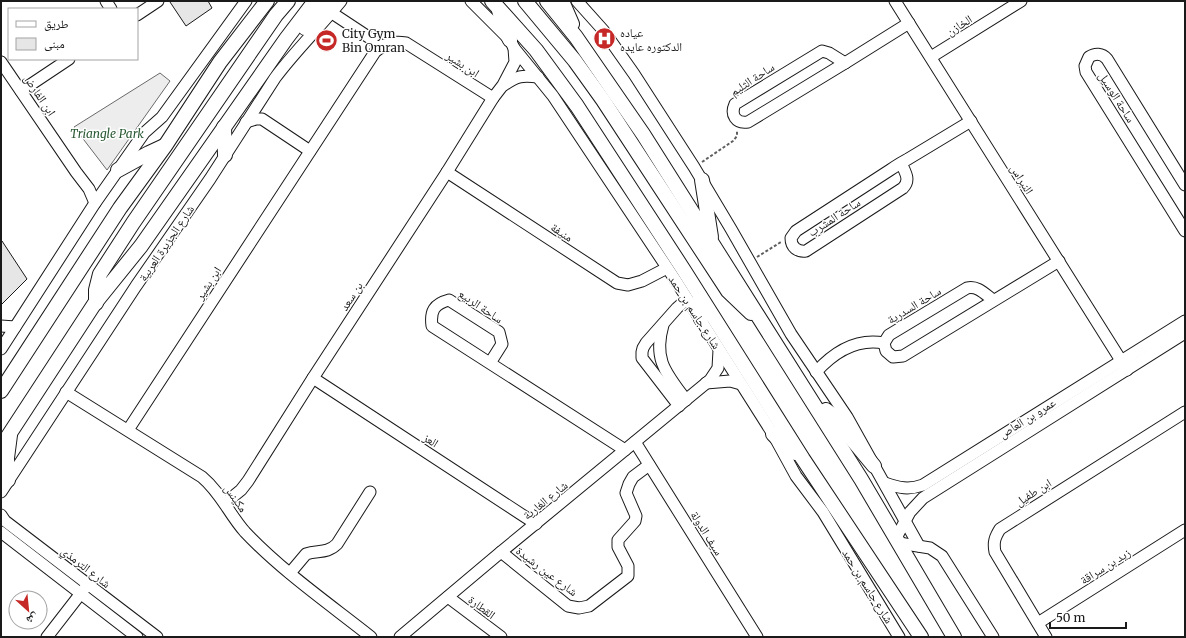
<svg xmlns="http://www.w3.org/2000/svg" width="1186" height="638" font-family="Merriweather,'Noto Naskh Arabic',serif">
<rect width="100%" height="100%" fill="#fff"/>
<polygon fill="#ededed" stroke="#6a6a6a" points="160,73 170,81 107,170 74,127"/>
<g fill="#e6e6e6" stroke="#1a1a1a">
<polygon points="171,1 208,1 212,8 186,26 170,2"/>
<polygon points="2,241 27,279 1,305 1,243"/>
</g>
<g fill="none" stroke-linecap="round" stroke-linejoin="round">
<defs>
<g id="minor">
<polyline points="106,1 111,9"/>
<polyline points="471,1 510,40 514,48 553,96 676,281 773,434 796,476 823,512 899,637"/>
<polyline points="577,1 603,30 634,74 694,167 731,229 791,334 847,417 919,546"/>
<polyline points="895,1 1127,370"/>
<polyline points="332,13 382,46"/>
<polyline points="137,15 158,1"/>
<path d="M 822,51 L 829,53 L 845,63 L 748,122 C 736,124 730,115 735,104 Z"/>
<polyline points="931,57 1021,1"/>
<polyline points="1,62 76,172 89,189 95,203"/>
<polyline points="845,63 909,23"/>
<path d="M 504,85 C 517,76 522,75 538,77"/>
<polyline points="21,91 69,59"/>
<polyline points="246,122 256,119 262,119 310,151"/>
<path d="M 901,163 C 905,172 911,180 903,188 L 806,251 C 797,252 791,247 791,238 L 796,231 L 890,170 C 896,166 902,162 908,159 L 971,121"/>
<polyline points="447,172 617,283 628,285 642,281 667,268"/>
<path d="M 1185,185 L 1107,59 C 1102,53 1095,53 1089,57 L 1085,66 L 1086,72 L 1185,231"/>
<path d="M 993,300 C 985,294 977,285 967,288 L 889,335 L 884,343 L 886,351 L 893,357 L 903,356 L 1059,261"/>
<path d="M 663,325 C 653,360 666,373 686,400"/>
<polyline points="1,326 15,327"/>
<polyline points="1,349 95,203 144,133 162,117 246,1"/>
<path d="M 490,363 L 502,344 L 499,332 L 449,300 C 434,304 430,311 432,326 L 625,450"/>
<path d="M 816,372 C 834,352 857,338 884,343"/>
<polyline points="313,378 536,524"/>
<polyline points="706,383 730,381 741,384"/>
<path d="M 66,392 L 202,477 C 221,493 229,514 245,532 C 282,571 328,603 371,637"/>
<polyline points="679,406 642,358 642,352 643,348 646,343 677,308 687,299"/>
<path d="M 128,430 L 375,52 C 385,43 393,41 406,43 L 493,98"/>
<polyline points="635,442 757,637"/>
<path d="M 885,483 C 899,488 909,490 923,485 L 1185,321"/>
<path d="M 1,492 L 136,286 L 210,179 L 275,78 C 295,51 320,27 341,1"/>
<polyline points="225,503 241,490 248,481 313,378 447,172 493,98 503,85 515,62 514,48"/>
<polyline points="1,515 5,521 157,637"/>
<polyline points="1,532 137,637"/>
<polyline points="896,538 910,512 923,498 1185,333"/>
<polyline points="899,543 930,548 942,556 993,637"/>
<polyline points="501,552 568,606 579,608 589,606 628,576 628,566 618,547 618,540 635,521 636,516 626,493 629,484 633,477 649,465"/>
<path d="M 290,573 L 306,554 C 318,550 327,554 337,544 L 370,492"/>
<polyline points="448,597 501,637"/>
<polyline points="1038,623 1185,530"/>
<polyline points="47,637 85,588"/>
<polyline points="400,637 501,552 710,380 718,368 719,350"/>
<path d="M 1046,637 L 995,552 C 993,542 995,537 1000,529 L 1185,412"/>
</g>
<g id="major">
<polyline points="492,1 536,50 577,106 685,272 803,459 921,637"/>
<polyline points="525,1 575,61 603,100 728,291 751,313"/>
<polyline points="547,1 576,37 643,134 861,479 954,637"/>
<polyline points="562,1 572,24"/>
<polyline points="499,10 503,26 510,40"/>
<polyline points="305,28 330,1"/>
<polyline points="224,127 225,155"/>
<polyline points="118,170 149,153 164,146"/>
<polyline points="702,180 711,237"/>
<polyline points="700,297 701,319"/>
<polyline points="96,303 96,290 100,274 133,223 276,15 288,1"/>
<polyline points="1,391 120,208 165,146 220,62 267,1"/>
<polyline points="826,410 830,413 874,466"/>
<polyline points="773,434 782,443 795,453"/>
<polyline points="1,447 95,303 141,246 286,39 315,1"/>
<polyline points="8,480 7,458 10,435"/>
</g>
</defs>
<use href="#minor" stroke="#1a1a1a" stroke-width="13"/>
<use href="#major" stroke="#1a1a1a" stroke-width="16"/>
<g stroke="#5f5f5f" stroke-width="2" stroke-dasharray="3 2" stroke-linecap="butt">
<polyline points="702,162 733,141 737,136 737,130"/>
<polyline points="757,257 781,242"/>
</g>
<use href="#minor" stroke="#fff" stroke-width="11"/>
<use href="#major" stroke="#fff" stroke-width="14"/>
</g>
<defs>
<symbol id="hospital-disc" viewBox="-11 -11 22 22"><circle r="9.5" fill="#c62828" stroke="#fff"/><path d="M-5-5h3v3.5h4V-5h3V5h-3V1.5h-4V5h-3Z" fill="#fff"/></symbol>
<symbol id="stadium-disc" viewBox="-11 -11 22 22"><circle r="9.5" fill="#c62828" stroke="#fff"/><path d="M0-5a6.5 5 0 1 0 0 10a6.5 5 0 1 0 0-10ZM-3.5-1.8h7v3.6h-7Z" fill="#fff"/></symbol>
</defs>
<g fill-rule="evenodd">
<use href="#hospital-disc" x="592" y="26" width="25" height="25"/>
<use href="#stadium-disc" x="314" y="28" width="25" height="25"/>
</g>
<g text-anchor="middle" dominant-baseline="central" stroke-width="3" stroke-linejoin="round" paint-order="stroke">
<g font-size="12" fill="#1a1a1a" stroke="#fff">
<text transform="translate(959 25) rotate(-32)">الخازن</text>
<text transform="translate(463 64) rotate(33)">ابن بشير</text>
<text transform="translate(752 79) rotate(-33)">ساحة الثليم</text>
<text transform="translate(40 95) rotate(56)">ابن الفارض</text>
<text transform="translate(1117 97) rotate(58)">ساحة الوسيل</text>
<text transform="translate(1022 179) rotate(58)">النبراس</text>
<text transform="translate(834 217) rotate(-33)">ساحة المشرب</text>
<text transform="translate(562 232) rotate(33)">منيفة</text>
<text transform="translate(166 243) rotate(-56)">شارع الجزيرة العربية</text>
<text transform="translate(208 283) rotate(-57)">ابن بشير</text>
<text transform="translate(351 296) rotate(-57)">بن سعد</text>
<text transform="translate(914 305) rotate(-31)">ساحة السدرية</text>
<text transform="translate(481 306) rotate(34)">ساحة الربيع</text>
<text transform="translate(695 312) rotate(57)">شارع جاسم بن حمد</text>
<text transform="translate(1027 418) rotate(-32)">عمرو بن العاص</text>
<text transform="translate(431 440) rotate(33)">العز</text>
<text transform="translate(1033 492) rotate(-32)">ابن طفيل</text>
<text transform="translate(236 498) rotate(55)">مكينس</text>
<text transform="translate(545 500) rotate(-39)">شارع الغارية</text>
<text transform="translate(707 533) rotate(58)">سيف الدولة</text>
<text transform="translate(1105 566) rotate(-32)">زيد بن سراقة</text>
<text transform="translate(86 567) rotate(38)">شارع الترمذي</text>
<text transform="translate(547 571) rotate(37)">شارع عين رشيدة</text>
<text transform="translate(868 586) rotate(58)">شارع جاسم بن حمد</text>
<text transform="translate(482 607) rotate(37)">القطارة</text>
</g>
<g font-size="12" fill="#1a1a1a" stroke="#fff" text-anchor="start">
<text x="620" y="32">عياده<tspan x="620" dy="14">الدكتوره عايده</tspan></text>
<text x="342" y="33">City Gym<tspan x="342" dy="14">Bin Omran</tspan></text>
</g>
<g font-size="12" font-style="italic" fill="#2b5a34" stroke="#fff">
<text x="107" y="133">Triangle Park</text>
</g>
</g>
<rect width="1186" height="638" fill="none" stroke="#1a1a1a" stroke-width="4"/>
<rect x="8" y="8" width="130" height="52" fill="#ffffff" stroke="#a3a3a3"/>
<rect x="16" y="21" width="20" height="6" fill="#ffffff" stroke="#a3a3a3"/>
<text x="44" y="28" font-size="12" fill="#1a1a1a">طريق</text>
<rect x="16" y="38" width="20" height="12" fill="#e6e6e6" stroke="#a3a3a3"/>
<text x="44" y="48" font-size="12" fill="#1a1a1a">مبنى</text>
<g transform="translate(28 610) rotate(153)"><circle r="19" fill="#ffffff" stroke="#a3a3a3"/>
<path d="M0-3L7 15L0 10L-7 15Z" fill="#c62828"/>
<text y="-6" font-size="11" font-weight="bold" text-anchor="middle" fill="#1a1a1a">ش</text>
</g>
<path d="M1050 622v6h76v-6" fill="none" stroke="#1a1a1a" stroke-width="2"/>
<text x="1056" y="622" font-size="12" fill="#1a1a1a" stroke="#ffffff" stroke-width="3" paint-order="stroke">50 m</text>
</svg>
